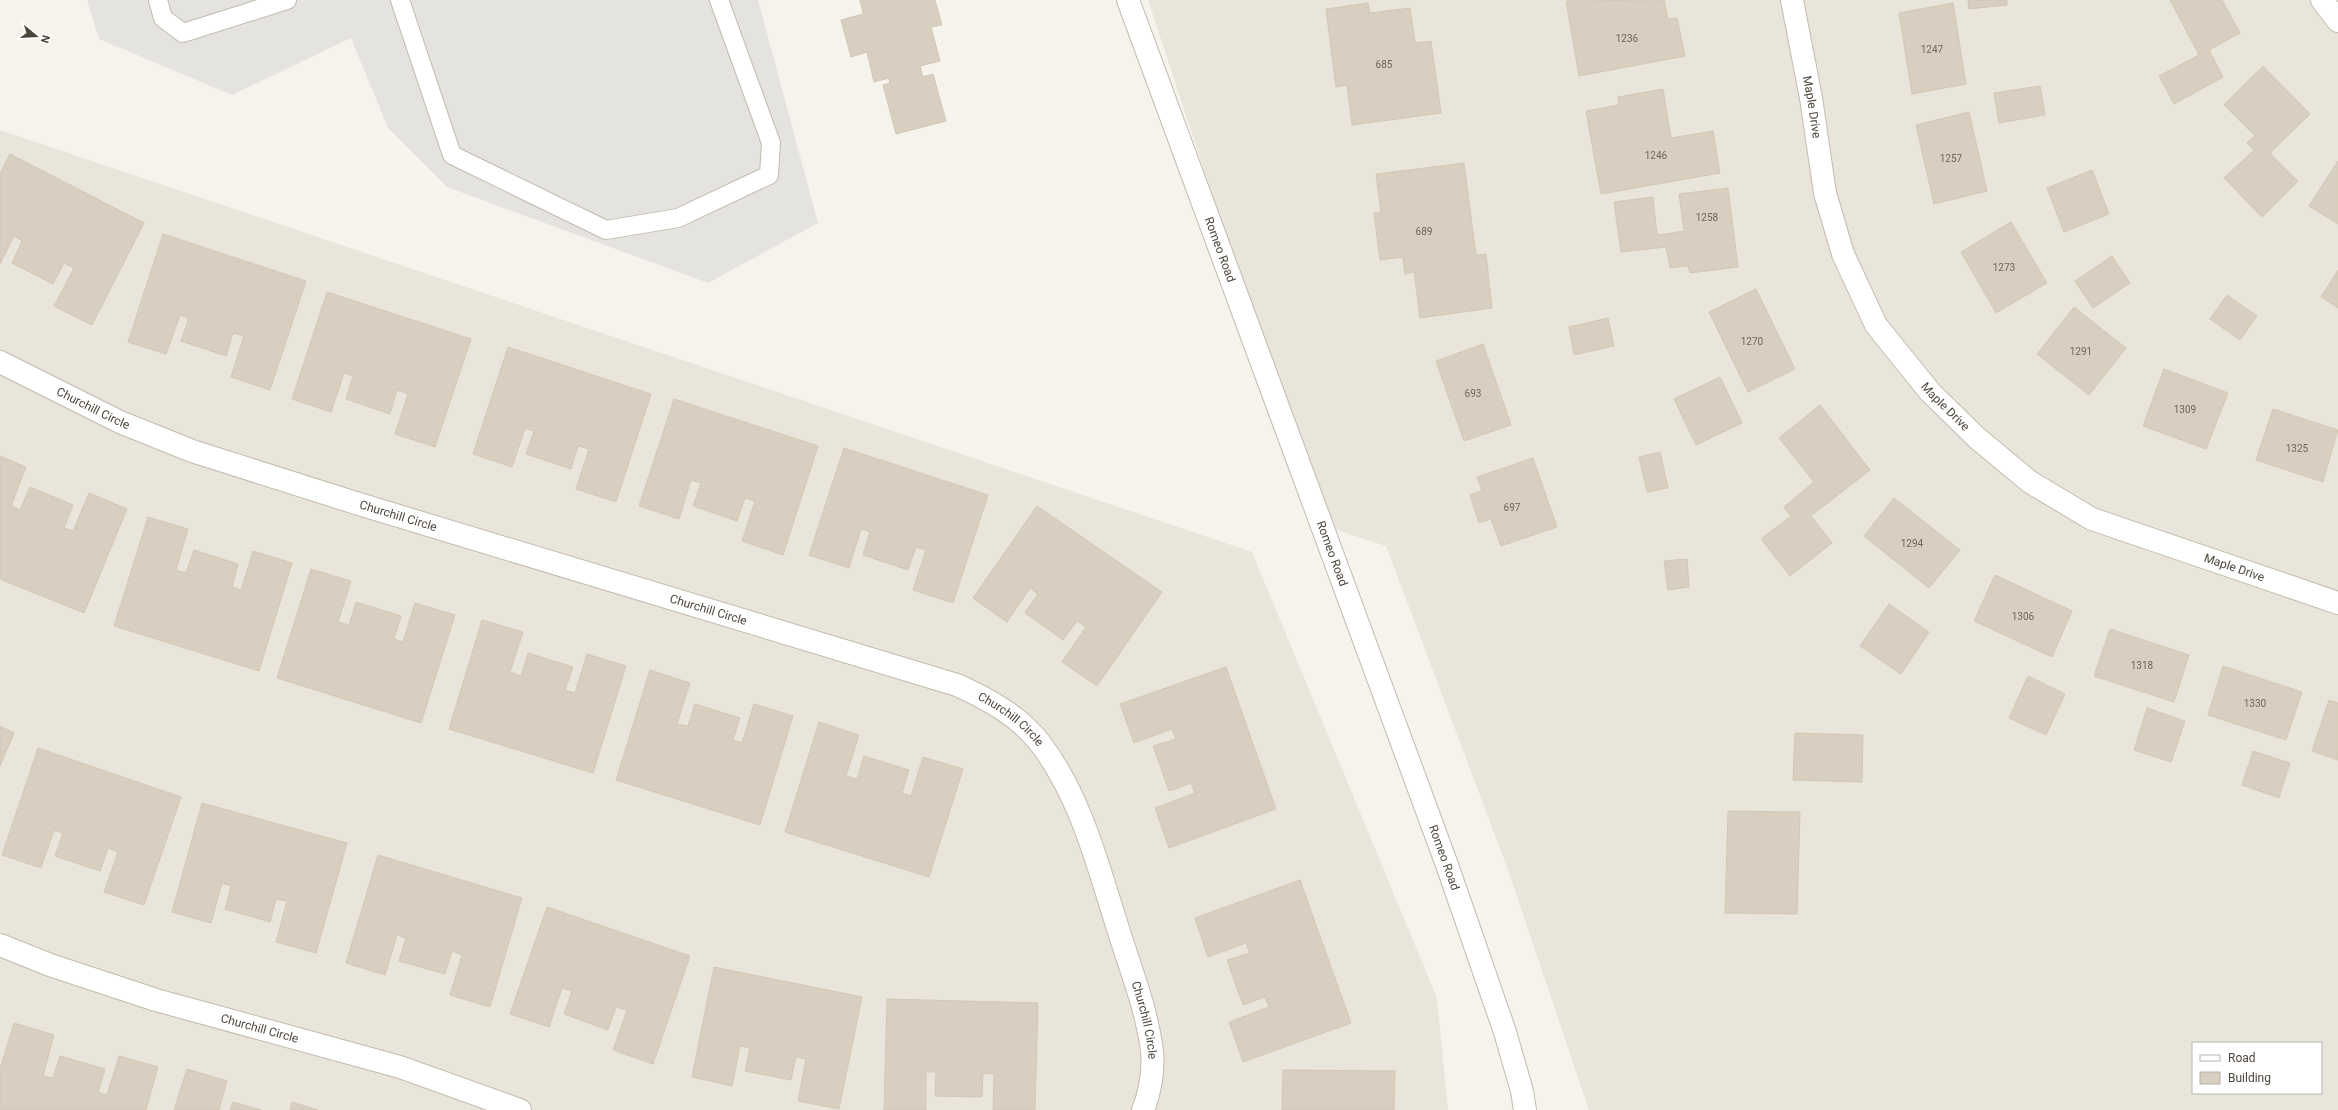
<svg xmlns="http://www.w3.org/2000/svg" width="2338" height="1110" font-family="Roboto,sans-serif">
<rect width="100%" height="100%" fill="#f6f3ec"/>
<g fill="#eae5da" fill-rule="evenodd">
<path d="M 1148,0 L 2338,0 L 2338,1110 L 1589,1110 L 1507,867 L 1386,546 L 1321,525 ZM 2193,1043 L 2321,1043 L 2321,1093 L 2193,1093 Z"/>
<polygon points="0,130 1252,552 1437,998 1448,1110 0,1110"/>
</g>
<polygon fill="#e5e3e0" points="87,0 758,0 818,223 708,283 447,187 388,128 351,38 232,95 99,39"/>
<g fill="#d8cfc1" stroke="#d3c7b4">
<polygon points="860,0 935,0 942,25 931,27 940,61 920,66 923,77 933,74 946,121 896,134 883,85 890,83 889,78 874,82 867,52 851,57 841,20 863,14"/>
<polygon points="1664,0 1668,19 1677,18 1685,56 1579,76 1566,1"/>
<polygon points="1968,0 2007,0 2007,5 1969,9"/>
<polygon points="2170,0 2222,0 2240,33 2209,50 2223,77 2174,104 2159,76 2199,55"/>
<polygon points="1368,3 1370,13 1410,8 1415,43 1431,41 1441,113 1352,125 1347,85 1336,87 1326,9"/>
<polygon points="1953,3 1966,84 1912,94 1899,13"/>
<polygon points="2263,66 2310,114 2270,153 2298,181 2262,217 2224,178 2254,150 2247,143 2255,136 2224,105"/>
<polygon points="2040,86 2045,115 1999,123 1994,93"/>
<polygon points="1663,89 1671,138 1713,131 1720,173 1601,194 1586,111 1619,105 1618,97"/>
<polygon points="1969,112 1987,191 1934,204 1916,125"/>
<polygon points="10,154 144,223 92,325 54,306 74,268 64,263 53,284 12,263 22,241 14,236 0,264 0,174"/>
<polygon points="2338,161 2338,224 2309,206"/>
<polygon points="1464,163 1476,255 1486,254 1492,308 1420,318 1414,272 1405,274 1403,257 1380,260 1374,213 1381,213 1376,174"/>
<polygon points="2092,170 2109,214 2064,232 2047,188"/>
<polygon points="1728,188 1738,267 1690,273 1688,266 1670,268 1666,247 1621,252 1614,202 1653,197 1657,235 1665,234 1684,231 1679,194"/>
<polygon points="2011,222 2047,283 1996,313 1961,252"/>
<polygon points="163,234 306,281 270,390 231,377 244,336 233,333 226,356 181,341 189,318 180,315 166,354 128,342"/>
<polygon points="2112,256 2130,283 2093,308 2075,281"/>
<polygon points="2338,270 2338,308 2321,297"/>
<polygon points="1756,289 1795,369 1748,392 1709,312"/>
<polygon points="327,292 471,339 435,447 395,434 408,394 397,390 390,414 346,399 353,376 344,373 331,412 292,399"/>
<polygon points="2227,295 2257,316 2240,340 2210,319"/>
<polygon points="2074,307 2126,348 2089,395 2037,354"/>
<polygon points="1608,318 1614,346 1574,355 1569,327"/>
<polygon points="1483,344 1511,425 1464,441 1436,361"/>
<polygon points="508,347 651,394 616,502 576,489 589,449 578,446 571,469 526,454 534,431 525,428 512,467 473,454"/>
<polygon points="2164,369 2228,393 2206,449 2143,426"/>
<polygon points="1720,377 1742,423 1696,445 1674,399"/>
<polygon points="674,399 818,446 783,555 742,541 755,501 745,498 737,521 693,506 701,483 691,480 679,519 639,506"/>
<polygon points="1820,405 1870,470 1811,516 1832,543 1790,576 1761,539 1791,516 1784,507 1814,482 1779,438"/>
<polygon points="2273,409 2338,430 2323,482 2256,460"/>
<polygon points="844,448 988,495 953,603 913,590 926,550 916,547 908,570 863,555 870,532 861,529 849,568 809,555"/>
<polygon points="1660,452 1668,488 1647,492 1639,457"/>
<polygon points="0,456 26,467 11,506 20,510 30,487 73,505 64,528 73,531 89,493 127,509 84,613 0,579"/>
<polygon points="1533,458 1557,527 1501,546 1491,519 1479,523 1470,495 1482,491 1477,477"/>
<polygon points="1894,498 1960,550 1929,588 1864,536"/>
<polygon points="1037,506 1162,592 1097,686 1062,662 1086,627 1077,621 1063,640 1025,613 1038,594 1030,588 1007,622 973,598"/>
<polygon points="148,517 188,529 176,570 186,573 194,550 238,564 232,587 241,590 253,551 292,563 259,671 114,626"/>
<polygon points="1687,559 1689,587 1668,590 1664,561"/>
<polygon points="311,569 351,581 338,622 349,625 356,602 401,616 394,639 403,642 415,603 455,615 421,723 277,678"/>
<polygon points="1995,575 2072,611 2052,657 1974,621"/>
<polygon points="1889,604 1929,632 1901,674 1860,646"/>
<polygon points="482,620 523,632 510,672 521,676 528,653 573,667 565,690 575,693 587,654 626,666 593,773 449,729"/>
<polygon points="2110,629 2189,655 2174,702 2094,676"/>
<polygon points="2223,666 2302,692 2286,740 2208,715"/>
<polygon points="1226,667 1276,809 1169,848 1155,808 1195,793 1191,783 1169,791 1153,746 1176,739 1172,729 1134,743 1120,704"/>
<polygon points="650,670 690,683 677,724 688,726 695,704 740,718 733,740 742,743 754,704 793,716 760,825 616,780"/>
<polygon points="2028,676 2065,694 2046,735 2009,718"/>
<polygon points="2329,700 2338,703 2338,760 2312,751"/>
<polygon points="2147,708 2185,721 2171,762 2134,750"/>
<polygon points="819,722 859,735 846,776 857,779 864,756 909,770 902,793 911,796 923,757 963,769 929,877 785,832"/>
<polygon points="0,726 14,733 0,766"/>
<polygon points="1795,733 1863,735 1862,782 1793,780"/>
<polygon points="38,748 181,797 144,905 104,892 118,852 108,848 100,871 55,856 63,833 54,830 41,868 2,855"/>
<polygon points="2253,751 2290,763 2279,798 2242,785"/>
<polygon points="202,803 347,843 316,953 276,942 287,901 276,899 270,922 225,909 231,886 222,883 211,923 172,912"/>
<polygon points="1728,811 1800,812 1797,914 1725,913"/>
<polygon points="378,855 522,898 490,1007 450,995 462,955 452,951 445,974 399,961 406,938 397,935 385,975 346,963"/>
<polygon points="1300,880 1351,1023 1243,1062 1229,1022 1269,1007 1265,997 1243,1005 1227,960 1250,953 1246,943 1208,957 1195,918"/>
<polygon points="547,907 690,956 653,1064 613,1050 627,1010 616,1007 608,1030 564,1014 572,991 562,988 549,1027 510,1014"/>
<polygon points="714,967 862,997 839,1109 798,1101 806,1059 796,1057 791,1080 745,1071 750,1048 740,1046 732,1086 692,1077"/>
<polygon points="887,999 1038,1003 1035,1110 993,1110 994,1074 983,1073 982,1097 935,1096 936,1072 926,1072 926,1110 884,1110"/>
<polygon points="14,1023 54,1035 43,1076 53,1078 60,1056 105,1069 98,1092 107,1095 119,1056 158,1067 146,1110 0,1110 0,1069"/>
<polygon points="187,1069 227,1081 219,1110 174,1110"/>
<polygon points="1283,1070 1395,1071 1394,1110 1282,1110"/>
<polygon points="233,1102 261,1110 230,1110"/>
<polygon points="292,1102 318,1110 290,1110"/>
</g>
<g fill="none" stroke-linecap="round" stroke-linejoin="round">
<defs>
<g id="lane">
<polyline points="158,0 163,18 183,33 287,0"/>
<polyline points="400,0 452,155 606,230 678,218 769,175 771,143 719,0"/>
</g>
<g id="street">
<path id="s1" d="M 1128,0 L 1447,865 L 1505,1032 L 1522,1091 L 1525,1110"/>
<path id="s2" d="M 1792,0 L 1811,98 L 1825,193 L 1843,254 L 1876,325 L 1930,392 L 1977,438 L 2030,482 L 2092,519 L 2338,603"/>
<polyline points="2322,0 2338,21"/>
<path id="s3" d="M 0,362 L 120,422 L 192,451 L 359,504 L 957,685 C 988,699 1019,716 1040,743 C 1082,798 1099,870 1120,935 C 1132,973 1147,1011 1152,1051 C 1154,1069 1150,1093 1143,1110"/>
<path id="s4" d="M 0,945 L 50,965 L 156,1000 L 400,1067 L 520,1110"/>
</g>
</defs>
<use href="#lane" stroke="#c2bbae" stroke-width="20"/>
<use href="#street" stroke="#c2bbae" stroke-width="24"/>
<use href="#lane" stroke="#fff" stroke-width="18"/>
<use href="#street" stroke="#fff" stroke-width="22"/>
</g>
<g text-anchor="middle" dominant-baseline="central" stroke-width="4" stroke-linejoin="round" paint-order="stroke">
<g font-size="10" fill="#6e675b">
<text x="1627" y="38">1236</text>
<text x="1932" y="49">1247</text>
<text x="1384" y="64">685</text>
<text x="1656" y="155">1246</text>
<text x="1951" y="158">1257</text>
<text x="1707" y="217">1258</text>
<text x="1424" y="231">689</text>
<text x="2004" y="267">1273</text>
<text x="1752" y="341">1270</text>
<text x="2081" y="351">1291</text>
<text x="1473" y="393">693</text>
<text x="2185" y="409">1309</text>
<text x="2297" y="448">1325</text>
<text x="1512" y="507">697</text>
<text x="1912" y="543">1294</text>
<text x="2023" y="616">1306</text>
<text x="2142" y="665">1318</text>
<text x="2255" y="703">1330</text>
</g>
<g font-size="12" fill="#4b4439" stroke="#fff">
<text stroke="none"><textPath href="#s2" startOffset="109">Maple Drive</textPath></text>
<text stroke="none"><textPath href="#s1" startOffset="266">Romeo Road</textPath></text>
<text stroke="none"><textPath href="#s2" startOffset="445">Maple Drive</textPath></text>
<text stroke="none"><textPath href="#s3" startOffset="104">Churchill Circle</textPath></text>
<text stroke="none"><textPath href="#s3" startOffset="428">Churchill Circle</textPath></text>
<text stroke="none"><textPath href="#s1" startOffset="590">Romeo Road</textPath></text>
<text stroke="none"><textPath href="#s2" startOffset="781">Maple Drive</textPath></text>
<text stroke="none"><textPath href="#s3" startOffset="752">Churchill Circle</textPath></text>
<text stroke="none"><textPath href="#s3" startOffset="1076">Churchill Circle</textPath></text>
<text stroke="none"><textPath href="#s1" startOffset="914">Romeo Road</textPath></text>
<text stroke="none"><textPath href="#s3" startOffset="1412">Churchill Circle</textPath></text>
<text stroke="none"><textPath href="#s4" startOffset="273">Churchill Circle</textPath></text>
</g>
</g>
<rect x="2192" y="1042" width="130" height="52" fill="#ffffff" stroke="#b7b4b0"/>
<rect x="2200" y="1055" width="20" height="6" fill="#ffffff" stroke="#b7b4b0"/>
<text x="2228" y="1062" font-size="12" fill="#4b4439">Road</text>
<rect x="2200" y="1072" width="20" height="12" fill="#d8cfc1" stroke="#b7b4b0"/>
<text x="2228" y="1082" font-size="12" fill="#4b4439">Building</text>
<g transform="translate(36 36) rotate(108)" stroke="#ffffff" stroke-width="3" paint-order="stroke">
<path d="M0-3L7 15L0 10L-7 15Z" fill="#4b4439"/>
<text y="-6" font-size="11" font-weight="bold" text-anchor="middle" fill="#4b4439">N</text>
</g>
</svg>
